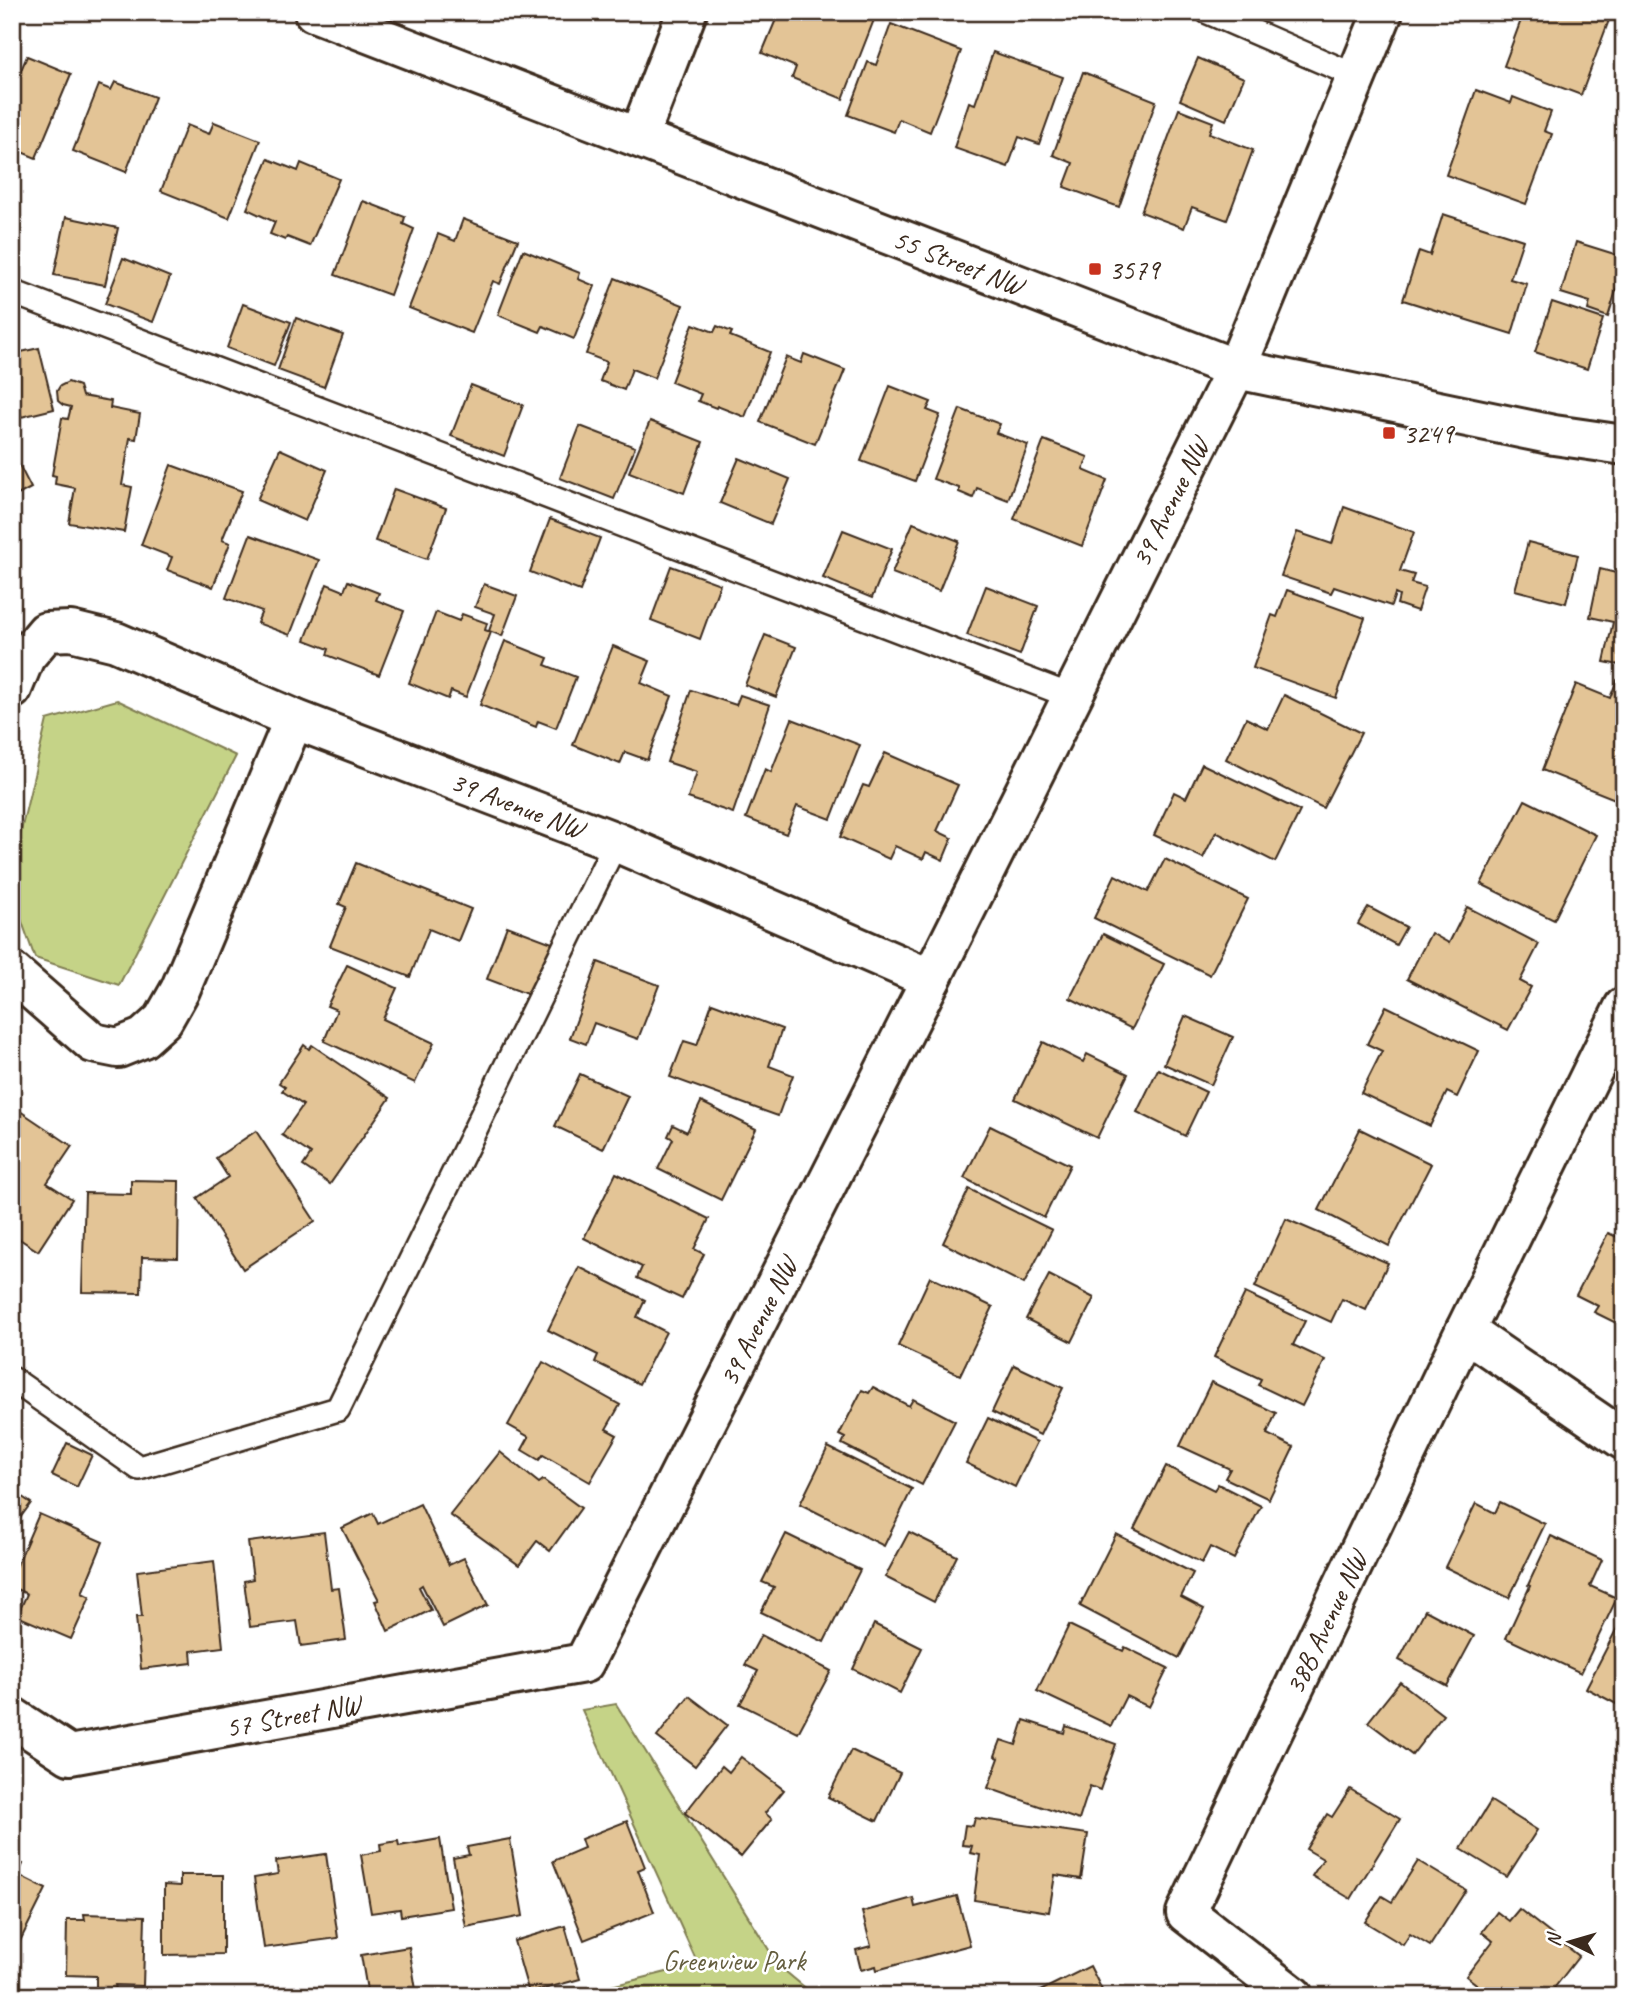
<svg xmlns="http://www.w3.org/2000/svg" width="1636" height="2008" font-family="Caveat,sans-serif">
<rect width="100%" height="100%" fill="#fff"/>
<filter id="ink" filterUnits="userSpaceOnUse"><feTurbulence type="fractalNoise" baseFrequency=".0143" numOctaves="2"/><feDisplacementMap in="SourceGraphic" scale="14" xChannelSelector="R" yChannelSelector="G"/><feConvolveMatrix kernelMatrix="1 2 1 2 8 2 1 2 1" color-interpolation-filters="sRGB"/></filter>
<g filter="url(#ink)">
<g fill="#c5d387" stroke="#807e52" stroke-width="2">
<polygon points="117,700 236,756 119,985 35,958 12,894 12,869 47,720"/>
<polygon points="616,1704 779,1966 815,1996 572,1996 698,1964 582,1710"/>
</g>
<g fill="#e3c496" stroke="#3b2a1e" stroke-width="2">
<polygon points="779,12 877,12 843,99 792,78 796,67 762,53"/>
<polygon points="1524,12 1612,12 1581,95 1504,66"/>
<polygon points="891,24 961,51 930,132 899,119 894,132 848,115 868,62 876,65"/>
<polygon points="993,52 1063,77 1039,144 1019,137 1008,167 954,148 969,102 975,104"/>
<polygon points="27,56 71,74 36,158 12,148 12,91"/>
<polygon points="1198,58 1244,78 1226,120 1180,100"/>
<polygon points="1083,72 1156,101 1119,207 1064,187 1073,163 1053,155"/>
<polygon points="115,82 155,97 126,172 73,151 99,85 111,90"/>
<polygon points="1476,90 1511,103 1513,97 1551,112 1544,131 1552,134 1526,204 1446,175"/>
<polygon points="1179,109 1213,122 1209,133 1253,150 1227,220 1192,207 1184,228 1141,212"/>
<polygon points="214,122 260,140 229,218 161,191 187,125 209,134"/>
<polygon points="268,159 298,171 301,163 339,179 310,246 287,237 285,240 270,234 275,222 247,209"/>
<polygon points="363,201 405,217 403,224 414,229 390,295 335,275"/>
<polygon points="1443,214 1523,240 1510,279 1527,284 1512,334 1403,300 1419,251 1430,255"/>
<polygon points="66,217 118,228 105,285 54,275"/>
<polygon points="463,219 518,240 500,284 493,281 472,333 409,308 438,234 455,241"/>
<polygon points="1576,242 1624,257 1624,264 1608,317 1588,310 1590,302 1561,293"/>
<polygon points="523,250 580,273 578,279 595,286 574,339 543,326 540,332 498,315"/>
<polygon points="123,258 170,277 153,322 105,304"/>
<polygon points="615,278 683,305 654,378 632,369 624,390 600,381 607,362 586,354"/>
<polygon points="1552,302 1603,319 1587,369 1535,352"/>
<polygon points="243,304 291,322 274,366 227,348"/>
<polygon points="296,318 343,335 324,387 278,370"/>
<polygon points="693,324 714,332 717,326 732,332 730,336 770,352 745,417 717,406 716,408 698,401 701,394 671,382"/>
<polygon points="39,348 54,409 21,417 12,378 12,354"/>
<polygon points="804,354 845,370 815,444 760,422 786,357 801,363"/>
<polygon points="68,382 79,386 82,396 111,401 110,408 140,414 136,439 130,438 122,485 132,487 124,532 69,523 75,488 55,484 56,476 52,475 62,418 68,419 71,407 63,405 58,401 57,391 60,386"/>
<polygon points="471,385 523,405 504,456 451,436"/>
<polygon points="890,386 931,402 927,410 940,415 915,481 861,461"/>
<polygon points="960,409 1000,424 996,433 1028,445 1008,500 977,488 973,498 959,492 959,488 933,479"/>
<polygon points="650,421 703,442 684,493 629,472"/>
<polygon points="580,426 635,447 614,499 560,478"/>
<polygon points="1044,440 1088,457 1083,470 1107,480 1082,546 1014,519"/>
<polygon points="280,449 327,470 305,521 257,500"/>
<polygon points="12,451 31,488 12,498"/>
<polygon points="739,458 790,479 771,524 720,503"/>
<polygon points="171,465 242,491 222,540 230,543 213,587 167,570 172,557 141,545"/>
<polygon points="394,489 446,508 427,559 375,541"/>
<polygon points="1344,507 1414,532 1400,571 1414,575 1411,583 1425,587 1417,611 1397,604 1399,596 1395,594 1391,606 1334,587 1331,593 1281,576 1297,532 1332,544"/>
<polygon points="550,519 600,538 580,591 530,572"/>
<polygon points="913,523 959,541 939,591 892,573"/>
<polygon points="843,530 892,549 872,598 823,578"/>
<polygon points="250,535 319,560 290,635 257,623 262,611 226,598"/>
<polygon points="1528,542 1578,555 1566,603 1515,590"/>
<polygon points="671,566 720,584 700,639 651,620"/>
<polygon points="1600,569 1624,575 1624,666 1604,662 1613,622 1590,617"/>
<polygon points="348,581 379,593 376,600 404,611 379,675 327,655 329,649 305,640 327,584 344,591"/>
<polygon points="484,584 517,596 502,636 489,631 495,614 475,607"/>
<polygon points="986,586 1038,606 1020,655 967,635"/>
<polygon points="1287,590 1365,618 1336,698 1253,668 1272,615 1277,617"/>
<polygon points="436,612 459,621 462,614 487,623 485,630 491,632 466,697 451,691 448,699 409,683"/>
<polygon points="765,635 796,647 776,697 745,685"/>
<polygon points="505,641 548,658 545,665 576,677 556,728 538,721 536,727 480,705"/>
<polygon points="613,646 650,661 641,683 672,696 647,760 625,752 620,764 573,745"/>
<polygon points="1617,680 1624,683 1624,777 1615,799 1542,770 1576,684 1610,698"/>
<polygon points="691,690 736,705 740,695 770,705 733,813 688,798 697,772 667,762"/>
<polygon points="1284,695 1361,733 1323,808 1226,759 1246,718 1268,729"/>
<polygon points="792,719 860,745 831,819 797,806 786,834 746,818 765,769 771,772"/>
<polygon points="885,753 958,785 937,831 952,838 943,860 926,852 923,859 895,846 889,859 840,837 863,785 869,787"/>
<polygon points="1202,764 1300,811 1275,862 1216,832 1203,858 1154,835 1174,792 1186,798"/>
<polygon points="1525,800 1596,835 1554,920 1481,884"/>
<polygon points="1165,859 1248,899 1210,975 1094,918 1115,875 1148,892"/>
<polygon points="356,863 471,909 458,941 429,929 410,977 330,946 346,907 339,904"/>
<polygon points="1368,907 1406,927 1396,945 1358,924"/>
<polygon points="1467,907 1539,944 1520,981 1531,987 1508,1030 1407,979 1431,933 1449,943"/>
<polygon points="507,926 555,944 535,997 487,979"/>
<polygon points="1103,934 1164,964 1132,1029 1070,998"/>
<polygon points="598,962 659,985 638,1039 594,1023 586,1044 570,1038"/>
<polygon points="347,965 397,988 383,1019 434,1043 415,1083 324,1041 337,1010 327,1006"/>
<polygon points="712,1003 782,1029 769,1066 793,1075 778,1116 670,1077 684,1041 697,1045"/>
<polygon points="1386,1006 1479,1051 1457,1097 1447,1092 1430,1126 1361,1093 1382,1051 1367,1044"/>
<polygon points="1185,1016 1233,1037 1211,1085 1164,1064"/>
<polygon points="1043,1042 1083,1062 1087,1054 1128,1074 1097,1138 1015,1099"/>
<polygon points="304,1045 309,1049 312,1045 390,1098 330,1184 303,1166 311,1154 282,1135 303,1105 282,1091 285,1087 279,1083"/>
<polygon points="1158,1069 1206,1092 1185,1136 1137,1112"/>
<polygon points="580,1074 628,1096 603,1149 555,1126"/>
<polygon points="701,1102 756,1129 721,1200 658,1169 673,1139 668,1136 673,1125 687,1132"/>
<polygon points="17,1109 72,1146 47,1183 72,1199 38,1251 12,1234 12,1116"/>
<polygon points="990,1126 1070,1165 1044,1218 964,1178"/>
<polygon points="1360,1129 1431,1164 1389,1246 1319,1210"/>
<polygon points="256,1131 315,1221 243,1269 197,1198 228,1177 216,1158"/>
<polygon points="616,1173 709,1219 694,1249 704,1254 682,1299 637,1278 642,1267 584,1238"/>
<polygon points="131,1180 179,1181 178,1258 142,1257 141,1293 82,1292 85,1193 131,1194"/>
<polygon points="969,1189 1052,1230 1024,1284 943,1243"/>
<polygon points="1286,1219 1388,1263 1366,1310 1342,1299 1331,1322 1255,1287"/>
<polygon points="1608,1233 1624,1240 1624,1327 1594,1312 1598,1306 1576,1295"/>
<polygon points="579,1267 645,1300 637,1317 666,1332 639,1384 595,1362 598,1355 548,1330"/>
<polygon points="1049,1275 1094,1298 1072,1342 1026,1319"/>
<polygon points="930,1277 993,1307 960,1375 898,1346"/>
<polygon points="1245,1293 1305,1321 1293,1345 1325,1360 1302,1406 1258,1385 1261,1379 1214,1357"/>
<polygon points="543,1362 620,1405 606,1429 617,1435 590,1482 543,1455 539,1460 522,1450 529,1437 508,1425"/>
<polygon points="1014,1365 1063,1388 1040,1435 992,1412"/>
<polygon points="1211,1382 1276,1413 1267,1434 1294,1447 1269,1499 1225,1478 1230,1469 1180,1446"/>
<polygon points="873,1387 909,1406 913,1399 955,1421 922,1485 842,1444 845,1438 839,1435 862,1390 869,1393"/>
<polygon points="988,1418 1037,1442 1015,1487 966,1463"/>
<polygon points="67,1443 92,1455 77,1487 52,1475"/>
<polygon points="828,1447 912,1489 884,1546 800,1504"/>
<polygon points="500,1452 539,1483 543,1480 581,1508 550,1551 537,1541 519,1565 450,1515"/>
<polygon points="1166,1466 1214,1490 1218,1484 1261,1506 1234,1559 1210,1547 1202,1563 1134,1529"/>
<polygon points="12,1490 31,1503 12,1529"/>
<polygon points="1500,1502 1545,1524 1509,1598 1445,1567 1476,1503 1495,1513"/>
<polygon points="420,1504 449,1565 464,1558 488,1605 443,1627 422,1585 419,1587 431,1610 388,1631 375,1601 379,1600 342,1528 373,1513 378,1524"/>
<polygon points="39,1514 103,1542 82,1593 90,1597 71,1639 17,1616 27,1594 12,1587 14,1572"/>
<polygon points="324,1532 331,1589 339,1588 346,1640 301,1646 297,1621 250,1627 244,1581 253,1579 248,1542"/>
<polygon points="909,1532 957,1556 934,1602 885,1577"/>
<polygon points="786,1534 860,1570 824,1642 761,1612 774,1587 762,1582"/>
<polygon points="1116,1534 1193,1573 1181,1597 1204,1609 1179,1658 1080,1606"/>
<polygon points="1551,1536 1602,1560 1590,1586 1617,1598 1581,1673 1506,1638 1530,1586 1528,1585"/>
<polygon points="214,1561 223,1647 191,1651 192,1663 141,1669 136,1617 142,1617 137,1571"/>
<polygon points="1425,1610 1474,1636 1447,1686 1399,1660"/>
<polygon points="874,1624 922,1648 900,1693 853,1669"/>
<polygon points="1069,1625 1123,1651 1125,1647 1168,1668 1149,1707 1126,1696 1111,1726 1037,1691"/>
<polygon points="1618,1626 1624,1629 1624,1708 1586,1688"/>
<polygon points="761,1635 831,1671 798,1733 740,1704 758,1671 745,1665"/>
<polygon points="1400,1682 1443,1715 1412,1755 1368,1722"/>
<polygon points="689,1696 727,1725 695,1766 657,1737"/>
<polygon points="1024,1720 1064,1733 1066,1726 1116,1744 1100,1790 1090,1786 1079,1820 988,1788 999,1758 995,1756 1001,1740 1016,1745"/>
<polygon points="851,1750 900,1773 877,1821 828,1797"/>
<polygon points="741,1757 784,1790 765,1813 772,1819 741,1857 685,1813 722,1766 729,1772"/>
<polygon points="1350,1789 1400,1819 1351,1899 1312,1876 1323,1859 1306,1849 1327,1814 1332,1817"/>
<polygon points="1491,1801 1537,1830 1507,1877 1461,1849"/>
<polygon points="975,1818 1088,1834 1081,1879 1055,1875 1049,1912 974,1900 980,1855 970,1853 972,1846 962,1845 965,1825 973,1826"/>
<polygon points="627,1821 645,1867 638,1870 654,1912 584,1940 553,1861 584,1848 581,1839"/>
<polygon points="440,1839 451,1908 401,1916 400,1909 371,1913 361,1855 381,1851 380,1844 398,1841 399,1846"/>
<polygon points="510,1839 523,1916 466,1927 453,1858 469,1855 467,1847"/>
<polygon points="326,1854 338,1938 264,1948 254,1878 278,1874 276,1861"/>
<polygon points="12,1859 23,1864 18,1875 46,1889 12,1957"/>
<polygon points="1418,1861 1466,1890 1430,1946 1410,1934 1403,1945 1365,1922 1382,1896 1392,1902"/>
<polygon points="180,1875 223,1875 223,1954 164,1955 164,1885 180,1886"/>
<polygon points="957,1896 970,1945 877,1970 876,1966 861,1970 856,1950 871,1946 862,1912 913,1898 915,1907"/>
<polygon points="1519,1909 1579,1956 1548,1996 1480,1996 1484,1990 1466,1976 1493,1941 1482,1932 1497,1912 1509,1921"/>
<polygon points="84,1914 145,1916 143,1986 115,1985 116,1989 96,1988 96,1976 66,1975 67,1920 85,1920"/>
<polygon points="565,1926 580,1979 529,1993 514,1941"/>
<polygon points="409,1947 417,1996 368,1996 361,1955"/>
<polygon points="1090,1966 1105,1996 1030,1996"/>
<polygon points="362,1989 363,1996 323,1996"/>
</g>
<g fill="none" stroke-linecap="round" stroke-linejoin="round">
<defs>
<g id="lane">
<polyline points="1208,12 1358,77"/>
<polyline points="12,292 1073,697"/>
<polyline points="12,1379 139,1468 338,1409 616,842"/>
</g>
<g id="street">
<polyline points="639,136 687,12"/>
<path id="s1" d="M 12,689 L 25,657 L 46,632 L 71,631 L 116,642 L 294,719 L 616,842 L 931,979"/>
<polyline points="12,972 93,1043 118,1048 143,1038 163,1020 180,990 294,719"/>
<polyline points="1465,1331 1624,1440"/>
<path id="s2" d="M 12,1717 L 70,1755 L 584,1663 L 931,979 L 1236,369 L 1383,12"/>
<path id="s3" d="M 1293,1996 L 1186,1913 L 1465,1331 L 1624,1007"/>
</g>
<g id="secondary">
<path id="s4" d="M 314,12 L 1236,369 L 1554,435 L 1624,445"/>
</g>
</defs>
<use href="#lane" stroke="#3b2a1e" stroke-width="28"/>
<use href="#street" stroke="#3b2a1e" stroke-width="44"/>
<use href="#secondary" stroke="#3b2a1e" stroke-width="44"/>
<use href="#lane" stroke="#fff" stroke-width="23"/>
<use href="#street" stroke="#fff" stroke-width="38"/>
<use href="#secondary" stroke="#fff" stroke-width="38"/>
</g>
</g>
<g fill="#c8321e" stroke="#fff" stroke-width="2.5">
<rect x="1088" y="262" width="14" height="14" rx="3.5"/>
<rect x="1382" y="426" width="14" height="14" rx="3.5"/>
</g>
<g text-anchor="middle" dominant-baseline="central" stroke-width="5" stroke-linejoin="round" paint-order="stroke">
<g font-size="28" fill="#3b2a1e" stroke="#fff">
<text stroke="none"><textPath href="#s4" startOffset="691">55 Street NW</textPath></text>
<text stroke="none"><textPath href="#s2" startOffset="1892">39 Avenue NW</textPath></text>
<text stroke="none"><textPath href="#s1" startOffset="572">39 Avenue NW</textPath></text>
<text stroke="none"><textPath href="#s2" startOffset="975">39 Avenue NW</textPath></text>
<text stroke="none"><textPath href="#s3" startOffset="458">38B Avenue NW</textPath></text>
<text stroke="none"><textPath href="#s2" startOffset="296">57 Street NW</textPath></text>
</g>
<g font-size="28" fill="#3b2a1e" stroke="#fff" text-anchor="start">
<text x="1109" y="269">3579</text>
<text x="1403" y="433">3249</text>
</g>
<g font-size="28" fill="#645d3e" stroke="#fff">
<text x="734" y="1960">Greenview Park</text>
</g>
</g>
<rect width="1636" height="2008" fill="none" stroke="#fff" stroke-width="42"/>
<rect x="21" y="21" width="1594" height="1966" fill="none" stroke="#3b2a1e" stroke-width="2.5" filter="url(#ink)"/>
<g transform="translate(1570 1942) rotate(275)" stroke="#ffffff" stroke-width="5" paint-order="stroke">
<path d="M0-5L12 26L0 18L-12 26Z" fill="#3b2a1e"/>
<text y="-10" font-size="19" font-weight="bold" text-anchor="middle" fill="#3b2a1e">N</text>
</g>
</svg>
